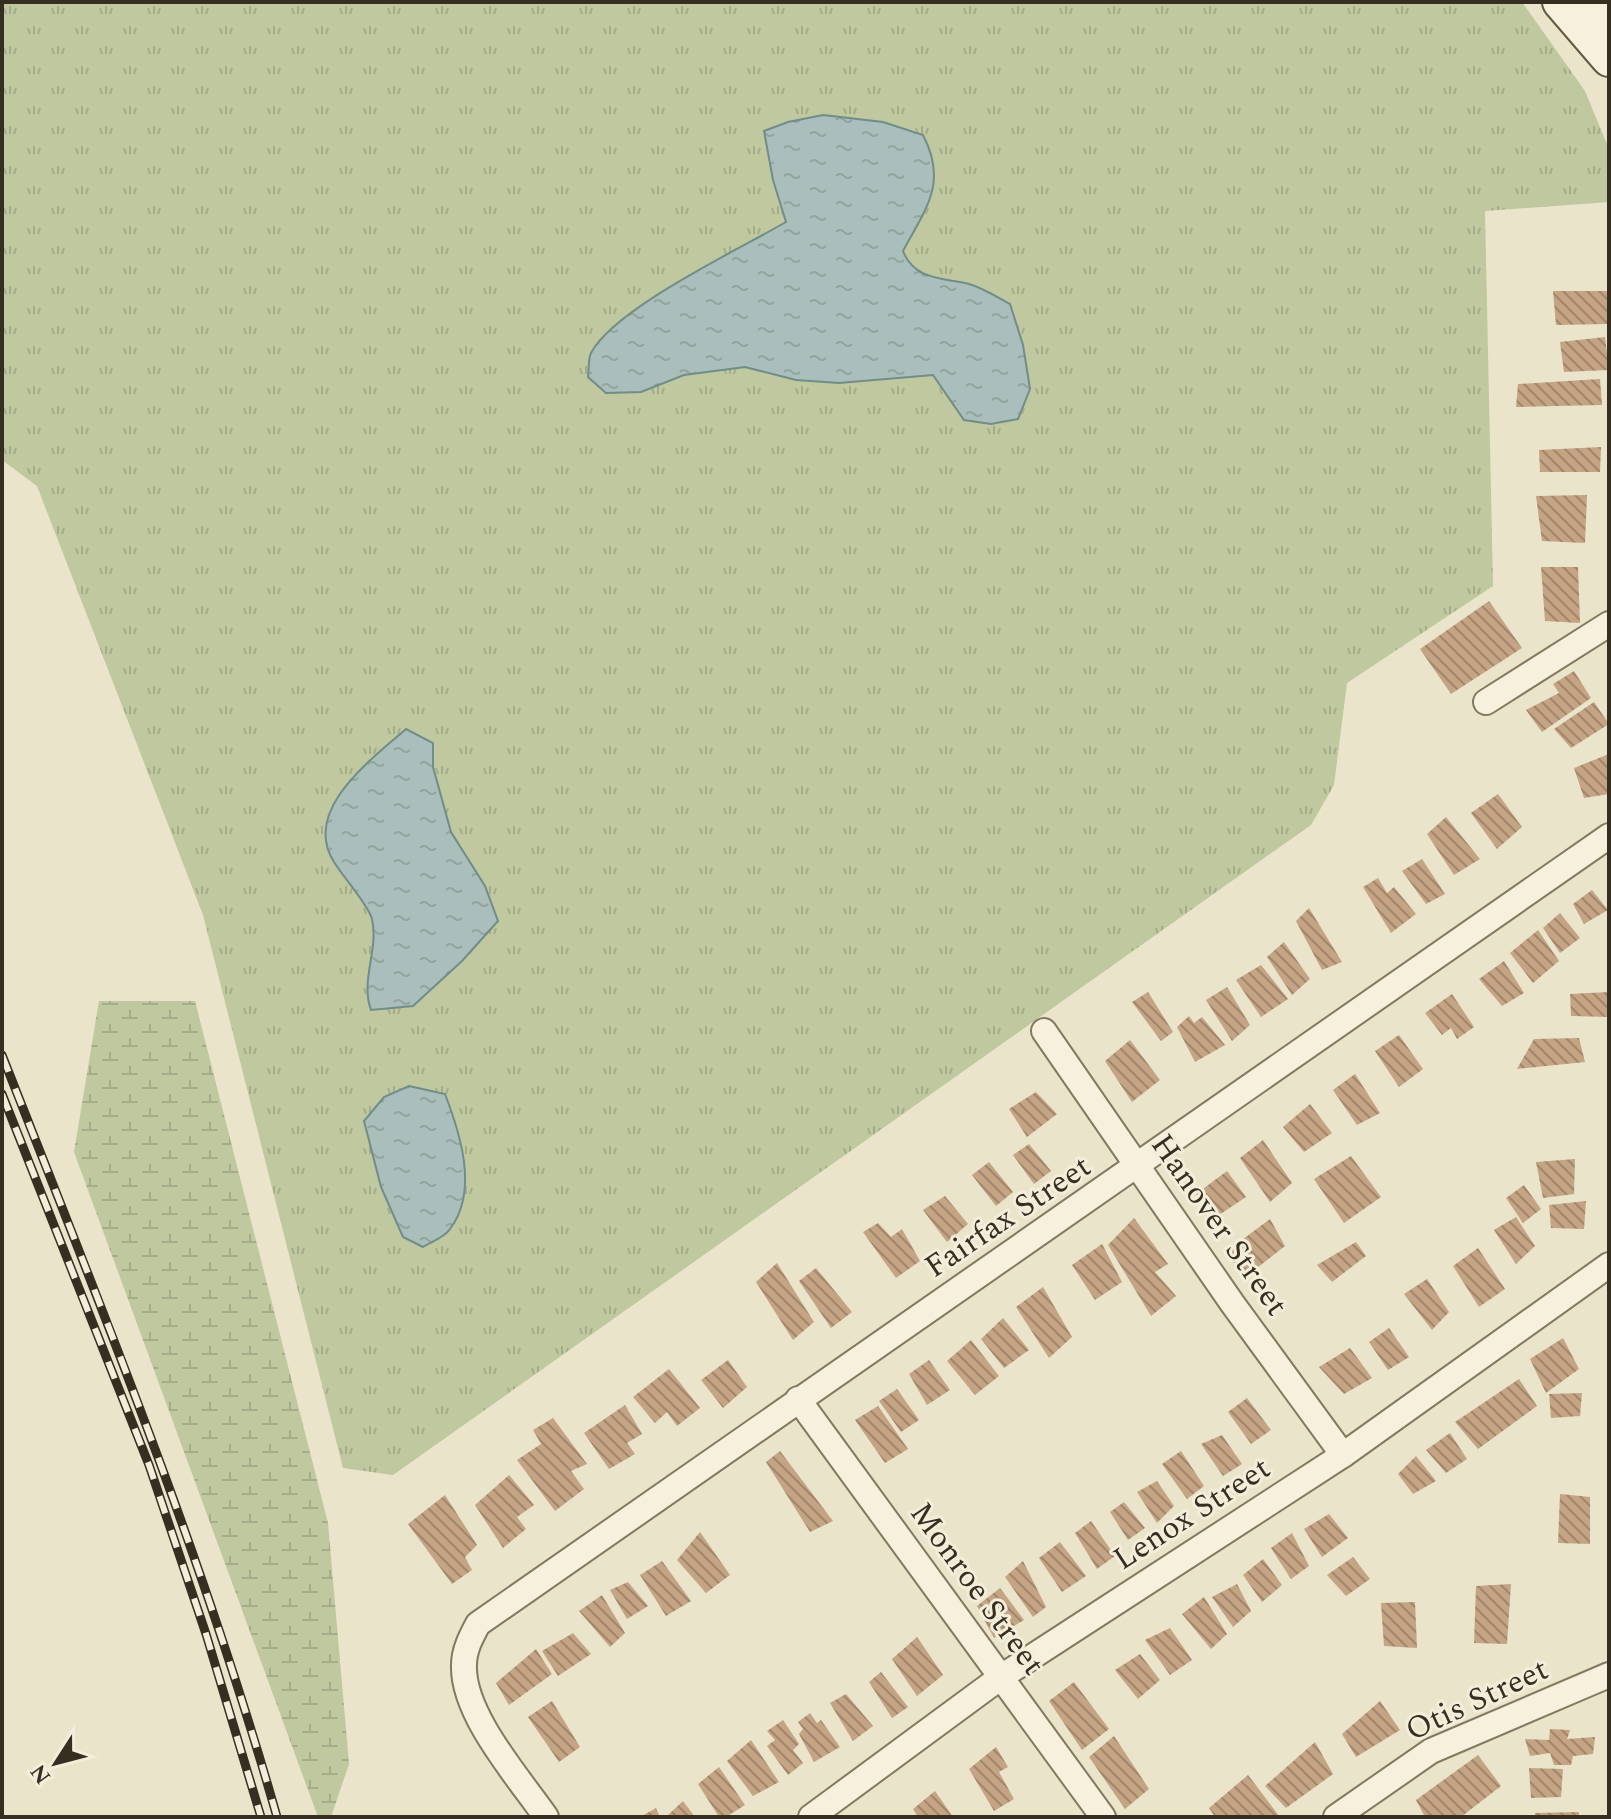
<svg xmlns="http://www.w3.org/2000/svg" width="1611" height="1819" font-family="Spectral,serif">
<defs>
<pattern id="grass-tufts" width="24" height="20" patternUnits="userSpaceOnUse" patternTransform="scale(2)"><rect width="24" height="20" fill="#bfc89f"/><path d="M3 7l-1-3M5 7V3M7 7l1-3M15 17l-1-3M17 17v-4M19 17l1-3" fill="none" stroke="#a5ac89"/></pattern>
<pattern id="wetland-marsh" width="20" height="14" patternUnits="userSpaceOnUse" patternTransform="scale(2)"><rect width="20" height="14" fill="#bfc89f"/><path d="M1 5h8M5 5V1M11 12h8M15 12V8" fill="none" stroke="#a5ac89"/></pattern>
<pattern id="water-ripples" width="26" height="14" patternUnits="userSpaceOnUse" patternTransform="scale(2)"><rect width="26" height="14" fill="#aabfbb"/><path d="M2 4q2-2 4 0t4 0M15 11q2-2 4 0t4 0" fill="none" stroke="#93a4a0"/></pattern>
<pattern id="building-back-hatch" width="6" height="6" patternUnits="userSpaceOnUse" patternTransform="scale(2)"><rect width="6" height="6" fill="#c5a484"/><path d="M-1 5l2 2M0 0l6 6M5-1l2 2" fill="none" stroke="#a1866c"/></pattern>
</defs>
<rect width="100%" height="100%" fill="#eae4ca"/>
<polygon fill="url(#grass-tufts)" points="2,2 1522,2 1585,91 1609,149 1609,202 1485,211 1493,586 1347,683 1334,785 1311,825 393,1475 343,1468 203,915 37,486 2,460"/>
<polygon fill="url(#wetland-marsh)" points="99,1001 195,1001 328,1523 349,1764 331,1817 318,1817 74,1152"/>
<g fill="url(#water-ripples)" stroke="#718d89" stroke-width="2">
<path d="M 823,115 L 883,122 L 923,135 C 948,183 926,208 903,251 C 914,280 943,278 969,284 C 983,288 997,297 1010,304 L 1023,345 L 1030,389 L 1018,419 L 991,424 L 964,420 L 933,375 L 839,383 L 796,380 L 745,367 L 684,375 L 641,392 L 606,393 L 588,377 C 589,370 588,359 591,353 C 615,308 738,250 786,222 L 773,180 L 764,131 L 788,122 Z"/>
<path d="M 406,729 L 433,743 L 433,767 L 451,832 L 485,886 L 498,921 L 462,961 L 413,1006 L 371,1010 C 360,980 379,950 372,919 C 368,904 343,877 334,862 C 301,810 372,759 406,729 Z"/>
<path d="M 409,1086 L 445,1094 C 460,1133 479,1191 450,1229 C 445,1237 431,1242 423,1247 L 403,1237 L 381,1187 L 364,1121 L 384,1097 Z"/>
</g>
<g fill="url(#building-back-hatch)">
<polygon points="1553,291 1609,291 1609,324 1556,325"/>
<polygon points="1605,337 1609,370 1564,372 1560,342"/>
<polygon points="1600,379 1602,405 1516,407 1518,384"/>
<polygon points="1601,447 1600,472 1540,472 1539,450"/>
<polygon points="1587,495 1585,543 1542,541 1536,496"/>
<polygon points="1541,567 1578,567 1580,623 1545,621"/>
<polygon points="1489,601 1522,648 1451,694 1420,649"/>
<polygon points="1574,671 1591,698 1542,732 1526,710 1559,693 1553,684"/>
<polygon points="1594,702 1609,724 1571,748 1554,729"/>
<polygon points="1609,754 1609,794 1584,798 1574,768"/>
<polygon points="1498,794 1522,827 1497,849 1471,813"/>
<polygon points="1446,817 1480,859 1454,875 1427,834"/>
<polygon points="1422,859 1445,894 1426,904 1402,871"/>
<polygon points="1378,878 1387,893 1394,887 1416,914 1391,933 1363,887"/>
<polygon points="1592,890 1608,910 1584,924 1573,904"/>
<polygon points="1309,908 1342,962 1322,970 1296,921"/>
<polygon points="1560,913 1580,938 1560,953 1543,928"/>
<polygon points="1538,930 1559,961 1533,983 1510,953"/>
<polygon points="1284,942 1310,979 1292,995 1267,957"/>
<polygon points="1504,961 1524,993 1502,1006 1479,979"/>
<polygon points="1261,965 1288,999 1261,1017 1236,980"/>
<polygon points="1227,987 1250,1025 1232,1041 1206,1000"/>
<polygon points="1148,992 1173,1032 1161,1041 1132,1002"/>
<polygon points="1609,992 1609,1017 1571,1016 1570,994"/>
<polygon points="1452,994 1474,1027 1457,1039 1451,1028 1442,1035 1425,1013"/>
<polygon points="1189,1016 1194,1023 1202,1017 1225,1045 1195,1062 1177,1027"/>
<polygon points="1399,1035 1423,1069 1399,1087 1375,1051"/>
<polygon points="1579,1038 1585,1062 1517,1069 1534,1039"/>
<polygon points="1130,1040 1160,1080 1132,1102 1105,1061"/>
<polygon points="1355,1074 1380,1113 1357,1125 1333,1090"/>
<polygon points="1036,1092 1057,1114 1027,1137 1009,1109"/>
<polygon points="1310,1104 1332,1133 1304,1152 1283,1127"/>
<polygon points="1263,1140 1292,1183 1270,1202 1240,1158"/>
<polygon points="1029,1144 1051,1171 1034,1184 1013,1155"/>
<polygon points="1351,1156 1381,1197 1344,1223 1314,1179"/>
<polygon points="1575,1159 1574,1194 1543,1198 1536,1162"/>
<polygon points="989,1162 1013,1192 996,1206 972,1175"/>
<polygon points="1227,1171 1246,1197 1216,1217 1196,1194"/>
<polygon points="1524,1185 1541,1209 1523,1223 1506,1198"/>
<polygon points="945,1196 968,1224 947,1242 923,1210"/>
<polygon points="1586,1201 1584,1229 1551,1228 1549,1205"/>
<polygon points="1516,1217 1535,1246 1516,1264 1494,1230"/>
<polygon points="1134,1218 1168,1264 1155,1272 1176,1296 1151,1316 1108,1245"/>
<polygon points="1270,1219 1285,1246 1244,1278 1227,1251"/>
<polygon points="878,1223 891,1237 902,1229 920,1261 896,1278 863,1232"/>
<polygon points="1356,1242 1366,1256 1332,1282 1317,1265"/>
<polygon points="1102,1244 1122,1282 1095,1300 1072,1265"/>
<polygon points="1478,1248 1505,1289 1479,1307 1453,1266"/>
<polygon points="777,1263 814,1322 793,1340 756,1282"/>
<polygon points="816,1268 852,1312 831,1328 799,1281"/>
<polygon points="1427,1279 1449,1312 1432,1330 1404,1294"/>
<polygon points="1043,1287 1072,1337 1049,1358 1016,1307"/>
<polygon points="1003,1318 1029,1350 1004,1368 981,1339"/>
<polygon points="1389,1328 1409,1357 1388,1370 1369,1342"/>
<polygon points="1563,1338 1579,1369 1546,1393 1530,1359"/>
<polygon points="971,1340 999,1376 975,1395 947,1361"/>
<polygon points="1350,1348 1372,1378 1344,1394 1319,1367"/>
<polygon points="728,1360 747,1387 723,1408 701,1380"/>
<polygon points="929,1360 950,1390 927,1405 909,1374"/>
<polygon points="669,1369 700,1408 677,1426 667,1412 655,1423 633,1397"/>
<polygon points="1519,1379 1537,1406 1478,1449 1455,1422"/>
<polygon points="897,1389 919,1420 901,1432 879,1401"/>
<polygon points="1582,1393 1580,1416 1551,1418 1549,1394"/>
<polygon points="1247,1398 1271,1430 1251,1444 1228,1412"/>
<polygon points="625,1405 642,1434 627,1443 635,1454 609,1469 584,1433"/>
<polygon points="878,1406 908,1449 885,1463 855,1420"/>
<polygon points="553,1418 587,1464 571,1471 584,1489 555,1511 517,1460 541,1444 533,1430"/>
<polygon points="1450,1433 1467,1459 1446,1473 1426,1450"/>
<polygon points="1222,1435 1242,1464 1223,1476 1201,1444"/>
<polygon points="780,1451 833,1521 810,1532 766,1462"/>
<polygon points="1181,1451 1204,1486 1187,1499 1162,1464"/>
<polygon points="1416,1456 1436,1481 1413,1494 1398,1474"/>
<polygon points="509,1475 534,1505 517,1517 526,1529 503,1548 475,1505"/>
<polygon points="1157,1481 1174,1506 1157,1523 1137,1492"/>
<polygon points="1560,1494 1590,1497 1590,1544 1558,1543"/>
<polygon points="445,1495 477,1545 465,1557 472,1570 452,1584 408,1524"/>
<polygon points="1124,1502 1145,1528 1128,1540 1110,1512"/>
<polygon points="1329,1514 1348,1538 1322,1557 1304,1529"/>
<polygon points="1091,1521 1115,1556 1097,1569 1075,1533"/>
<polygon points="700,1532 730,1575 706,1593 677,1560"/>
<polygon points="1292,1533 1309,1566 1291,1579 1271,1548"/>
<polygon points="1060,1542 1086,1576 1062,1592 1039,1558"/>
<polygon points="1353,1557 1370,1579 1346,1596 1327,1575"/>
<polygon points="1263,1559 1282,1585 1262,1602 1243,1575"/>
<polygon points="662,1561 691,1601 666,1616 640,1575"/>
<polygon points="1023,1561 1046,1607 1033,1617 1005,1577"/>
<polygon points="628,1582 648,1606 627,1619 610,1590"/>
<polygon points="1237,1584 1251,1611 1233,1627 1212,1597"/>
<polygon points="1511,1584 1507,1644 1474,1643 1476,1586"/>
<polygon points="1000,1588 1024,1620 994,1638 977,1606"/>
<polygon points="602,1595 625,1633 610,1647 579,1611"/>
<polygon points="1204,1597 1227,1634 1211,1649 1182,1614"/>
<polygon points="1415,1602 1417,1648 1384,1646 1381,1603"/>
<polygon points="1170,1628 1192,1660 1170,1675 1145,1640"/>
<polygon points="573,1633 591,1654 558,1676 542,1651"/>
<polygon points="917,1637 943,1675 917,1696 892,1659"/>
<polygon points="536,1649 552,1674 509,1705 496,1683"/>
<polygon points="1140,1654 1160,1680 1138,1699 1115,1670"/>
<polygon points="881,1672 908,1707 892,1718 869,1682"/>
<polygon points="1074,1682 1109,1729 1082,1750 1049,1701"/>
<polygon points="846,1694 873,1726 853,1741 830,1703"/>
<polygon points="552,1701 580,1747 559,1762 528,1717"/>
<polygon points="1380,1701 1400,1730 1356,1757 1342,1734"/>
<polygon points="810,1713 817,1723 821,1720 840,1747 814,1762 799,1734 803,1729 798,1722"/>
<polygon points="783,1720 799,1744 793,1750 803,1763 788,1775 767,1746 775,1740 767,1731"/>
<polygon points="1550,1729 1570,1730 1567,1739 1595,1737 1593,1754 1573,1756 1571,1765 1554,1765 1550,1753 1530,1756 1525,1739 1549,1740"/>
<polygon points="1114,1736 1149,1789 1125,1809 1089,1757"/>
<polygon points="751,1740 779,1782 753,1796 727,1761"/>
<polygon points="1315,1742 1333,1774 1286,1808 1265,1786"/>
<polygon points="996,1747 1008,1767 999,1772 1014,1799 994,1811 969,1769"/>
<polygon points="1478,1755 1501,1786 1461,1817 1425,1817 1416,1800"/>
<polygon points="719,1767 745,1805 726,1817 719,1817 698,1784"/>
<polygon points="1529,1768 1563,1769 1561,1797 1531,1798"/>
<polygon points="1248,1775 1280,1817 1215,1817 1209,1808"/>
<polygon points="935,1791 953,1817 918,1817 913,1809"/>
<polygon points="683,1801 695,1817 670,1817 668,1815"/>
<polygon points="656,1808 660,1817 640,1817"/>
<polygon points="1579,1812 1579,1817 1535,1817 1535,1813"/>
</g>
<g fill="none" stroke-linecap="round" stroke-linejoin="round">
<defs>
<g id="street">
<polyline points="1486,702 1609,624"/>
<polyline points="1044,1031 1232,1303 1343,1455"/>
<polyline points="798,1399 1103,1817"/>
<path d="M 546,1817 C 519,1778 462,1714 464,1665 C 464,1650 471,1637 478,1624 L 1609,836"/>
<polyline points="811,1817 1001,1677 1343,1455 1609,1265"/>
<polyline points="1336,1817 1431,1751 1609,1675"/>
</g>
<g id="secondary">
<polyline points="1560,2 1609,59"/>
<polyline points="1589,2 1609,21"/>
</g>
</defs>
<use href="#street" stroke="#857760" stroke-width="28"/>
<use href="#secondary" stroke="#675843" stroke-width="38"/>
<use href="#street" stroke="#f6f0dd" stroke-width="24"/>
<use href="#secondary" stroke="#f6f0dd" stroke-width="34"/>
<defs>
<g id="rail">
<path d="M 2,1055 C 101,1307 203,1556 277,1817"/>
<polyline points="2,1094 149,1465 206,1634 261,1817"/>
</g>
</defs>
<use href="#rail" stroke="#372e22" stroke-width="9"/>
<use href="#rail" stroke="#f3edd9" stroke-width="6" stroke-dasharray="18" stroke-linecap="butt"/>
</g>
<g text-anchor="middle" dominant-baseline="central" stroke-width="6" stroke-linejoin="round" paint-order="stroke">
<g font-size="32" fill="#372e22" stroke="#f3edd9">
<text transform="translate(1008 1217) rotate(-34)">Fairfax Street</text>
<text transform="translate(1219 1225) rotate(55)">Hanover Street</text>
<text transform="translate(1192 1514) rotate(-33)">Lenox Street</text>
<text transform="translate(977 1589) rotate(54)">Monroe Street</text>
<text transform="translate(1477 1700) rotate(-25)">Otis Street</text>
</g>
</g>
<rect width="1611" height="1819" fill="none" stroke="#372e22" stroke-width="8"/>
<g transform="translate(56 1763) rotate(234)" stroke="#f3edd9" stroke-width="6" paint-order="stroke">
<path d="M0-6L14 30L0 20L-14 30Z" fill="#372e22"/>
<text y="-12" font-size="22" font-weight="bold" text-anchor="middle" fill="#372e22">N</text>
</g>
</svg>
